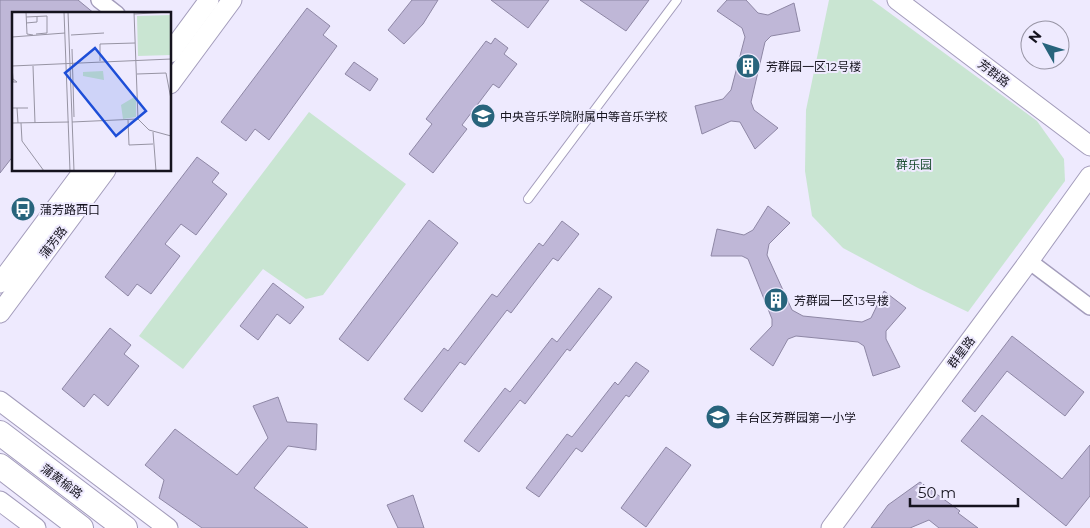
<svg xmlns="http://www.w3.org/2000/svg" width="1090" height="528" font-family="Montserrat,'Noto Sans SC',sans-serif">
<rect width="100%" height="100%" fill="#eeeafe"/>
<g fill="#c9e5d2">
<polygon points="829,0 872,0 1037,121 1064,159 1065,181 968,312 918,288 843,248 812,216 805,171 806,110"/>
<polygon points="309,112 406,184 323,295 306,299 263,269 183,369 139,336"/>
</g>
<g fill="#bfb7d7" stroke="#8e87a5">
<polygon points="0,0 78,0 95,14 14,14 14,155 0,173"/>
<polygon points="412,0 438,0 423,24 404,44 388,30"/>
<polygon points="491,0 549,0 528,28"/>
<polygon points="580,0 649,0 626,31"/>
<polygon points="727,0 746,0 758,13 768,15 794,3 800,31 771,36 765,42 751,102 754,110 778,128 755,149 740,122 731,121 702,134 695,106 723,99 731,90 745,37 742,28 717,11"/>
<polygon points="307,8 330,26 323,35 337,46 269,140 255,129 246,141 221,122"/>
<polygon points="495,38 508,48 504,54 517,64 499,88 493,84 462,125 467,129 433,173 409,154 432,124 426,119 486,41 491,44"/>
<polygon points="354,62 378,79 370,91 345,74"/>
<polygon points="197,157 219,173 212,182 227,194 196,235 181,224 165,244 180,256 151,294 137,284 128,296 105,277"/>
<polygon points="768,206 790,223 769,244 767,255 792,310 803,316 862,322 871,318 884,291 906,308 886,331 886,339 900,367 873,376 864,346 858,342 796,336 788,339 773,366 750,349 772,326 772,319 748,259 742,256 711,256 717,229 744,235 753,230"/>
<polygon points="429,220 458,243 368,361 339,339"/>
<polygon points="562,221 579,234 558,261 553,258 511,313 507,310 465,365 460,362 422,412 404,399 444,348 448,351 492,294 497,297 539,243 543,246"/>
<polygon points="273,283 304,307 290,324 277,314 258,340 240,326"/>
<polygon points="599,288 612,297 570,351 567,349 525,404 520,400 479,452 464,441 505,388 510,392 552,338 557,342"/>
<polygon points="110,328 131,345 124,354 139,366 108,406 94,394 84,407 62,389"/>
<polygon points="1012,336 1084,392 1065,416 1007,371 975,412 962,401"/>
<polygon points="636,362 649,371 629,397 626,395 582,452 576,448 539,497 526,488 567,434 572,437 615,382 618,385"/>
<polygon points="278,397 287,422 317,424 316,450 288,446 254,488 308,528 202,528 159,498 164,480 145,465 175,429 237,475 268,438 253,406"/>
<polygon points="982,415 1062,479 1090,445 1090,496 1066,526 961,441"/>
<polygon points="666,447 691,465 646,527 621,508"/>
<polygon points="920,482 960,511 958,513 978,528 939,528 929,520 910,528 871,528 888,505"/>
<polygon points="413,495 424,528 398,528 387,505"/>
</g>
<g fill="none" stroke-linecap="round" stroke-linejoin="round">
<defs>
<polyline id="service" points="528,199 677,0"/>
<g id="minor">
<polyline points="99,0 117,14"/>
<polyline points="1029,261 1090,307"/>
</g>
<g id="tertiary">
<polyline points="897,0 1090,146"/>
<polyline points="170,53 209,0"/>
<polyline points="170,84 232,0"/>
<polyline points="0,283 84,170"/>
<polyline points="0,313 106,170"/>
<polyline points="0,401 168,528"/>
<polyline points="0,501 36,528"/>
<polyline points="831,528 1029,261 1090,176"/>
</g>
<g id="primary">
<polyline points="0,433 125,528"/>
<polyline points="0,466 81,528"/>
</g>
</defs>
<use href="#service" stroke="#a39cbb" stroke-width="10"/>
<use href="#minor" stroke="#a39cbb" stroke-width="18"/>
<use href="#tertiary" stroke="#a39cbb" stroke-width="21"/>
<use href="#primary" stroke="#a39cbb" stroke-width="26"/>
<use href="#service" stroke="#fff" stroke-width="8"/>
<use href="#minor" stroke="#fff" stroke-width="15"/>
<use href="#tertiary" stroke="#fff" stroke-width="19"/>
<use href="#primary" stroke="#fff" stroke-width="24"/>
</g>
<defs>
<symbol id="building-disc" viewBox="-11 -11 22 22"><circle r="9.5" fill="#28647c" stroke="#eeeafe"/><path d="M-4-6H4V6H1V3H-1V6H-4ZM-2.5-4.3h1.7v1.8h-1.7ZM.8-4.3h1.7v1.8H.8ZM-2.5-1h1.7V.8h-1.7ZM.8-1h1.7V.8H.8Z" fill="#fff"/></symbol>
<symbol id="school-disc" viewBox="-11 -11 22 22"><circle r="9.5" fill="#28647c" stroke="#eeeafe"/><path d="M0-5L7-2L0 1L-7-2ZM-4 1L0 2.5L4 1V4Q0 6-4 4Z" fill="#fff"/></symbol>
<symbol id="bus-disc" viewBox="-11 -11 22 22"><circle r="9.5" fill="#28647c" stroke="#eeeafe"/><path d="M-5-6H5V4H4V6H2V4H-2V6H-4V4H-5ZM-3.5-4V0h7V-4ZM-3.5 1.2v1.5H-2V1.2ZM2 1.2v1.5H3.5V1.2Z" fill="#fff"/></symbol>
</defs>
<g fill-rule="evenodd">
<use href="#building-disc" x="734" y="52" width="28" height="28"/>
<use href="#school-disc" x="469" y="102" width="28" height="28"/>
<use href="#bus-disc" x="9" y="195" width="28" height="28"/>
<use href="#building-disc" x="762" y="286" width="28" height="28"/>
<use href="#school-disc" x="704" y="403" width="28" height="28"/>
</g>
<g text-anchor="middle" dominant-baseline="central" stroke-width="4" stroke-linejoin="round" paint-order="stroke">
<g font-size="12" fill="#15131e" stroke="#eeeafe" text-anchor="start">
<text x="766" y="66">芳群园一区12号楼</text>
<text x="500" y="116">中央音乐学院附属中等音乐学校</text>
<text x="40" y="209">蒲芳路西口</text>
<text x="794" y="300">芳群园一区13号楼</text>
<text x="736" y="417">丰台区芳群园第一小学</text>
</g>
<g font-size="12" fill="#15131e" stroke="#eeeafe">
<text transform="translate(994 73) rotate(37)">芳群路</text>
<text transform="translate(53 242) rotate(-53)">蒲芳路</text>
<text transform="translate(961 352) rotate(-53)">群星路</text>
<text transform="translate(62 481) rotate(37)">蒲黄榆路</text>
</g>
<g font-size="12" fill="#1b4d31" stroke="#eeeafe">
<text x="914" y="164">群乐园</text>
</g>
</g>
<g transform="translate(12 12)">
<rect width="159" height="159" fill="#eeeafe"/>
<path d="M 159,3 L 159,43 L 126,44 L 125,4 ZM 91,59 L 92,68 L 71,64 L 71,60 ZM 124,84 L 124,105 L 111,107 L 109,93 Z" fill="#c9e5d2"/>
<path fill="none" stroke="#9794a4" stroke-width="1" d="M 14,0 L 15,22 L 21,23M 52,0 L 58,159M 56,0 L 62,159M 122,0 L 126,107 L 137,118 L 159,124M 122,2 L 159,0M 14,5 L 35,4 L 35,21 L 24,22M 14,11 L 25,10 L 25,4M 59,23 L 92,21M 0,25 L 53,21M 60,37 L 62,105M 88,49 L 88,32 L 123,31M 0,54 L 159,47M 0,54 L 1,67 L 5,70 L 1,70 L 1,67M 21,54 L 23,111M 125,62 L 154,61 L 159,87M 0,96 L 16,96M 5,96 L 6,111M 116,108 L 117,133 L 141,132M 60,110 L 126,107M 0,111 L 57,110M 9,111 L 10,129 L 32,159M 141,120 L 144,159"/>
<path fill="#1d4ed8" fill-opacity="0.15" stroke="#1d4ed8" stroke-width="2.5" d="M 83,36 L 134,99 L 104,124 L 53,61 Z"/>
<rect width="159" height="159" fill="none" stroke="#15131e" stroke-width="2.5"/>
</g>
<g transform="translate(1045 45) rotate(309)"><circle r="24" fill="#eeeafe" stroke="#9794a4"/>
<path d="M0-4L9 19L0 12L-9 19Z" fill="#28647c"/>
<text y="-8" font-size="14" font-weight="bold" text-anchor="middle" fill="#15131e">N</text>
</g>
<path d="M910 498v8h108v-8" fill="none" stroke="#15131e" stroke-width="2.5"/>
<text x="918" y="498" font-size="15" fill="#15131e" stroke="#eeeafe" stroke-width="4" paint-order="stroke">50 m</text>
</svg>
